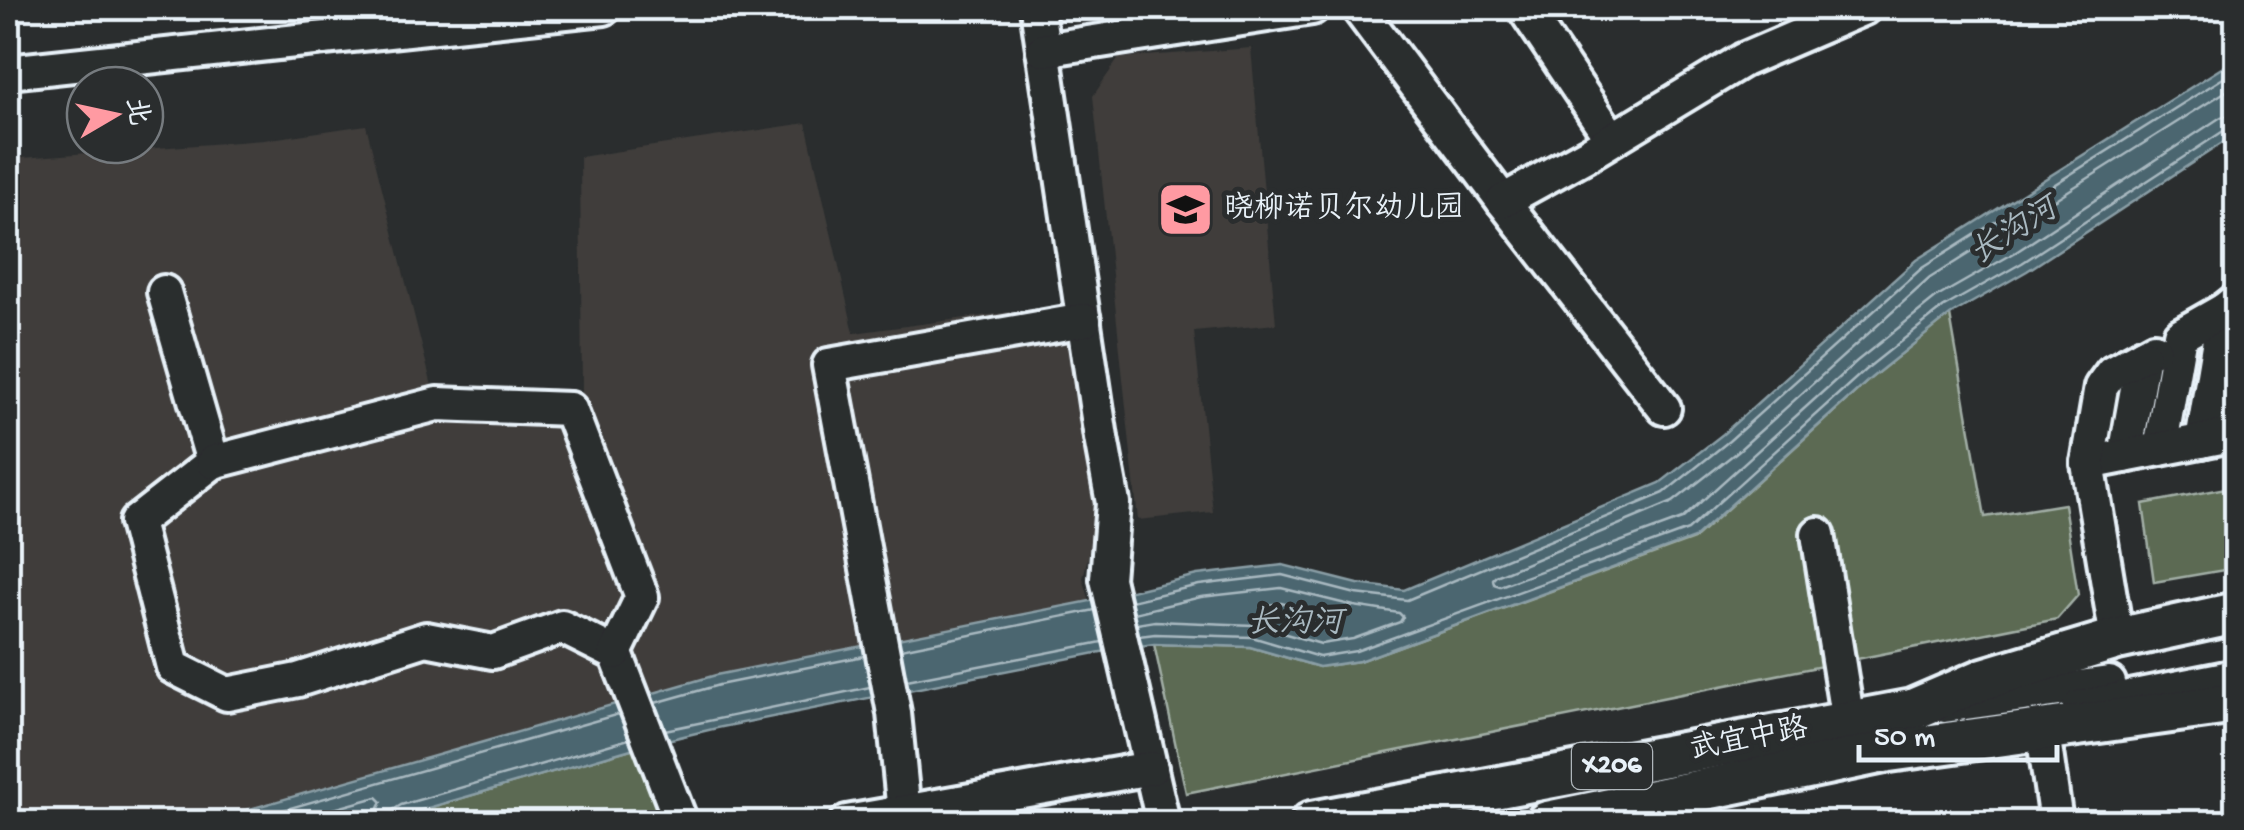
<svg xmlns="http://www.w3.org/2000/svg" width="2244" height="830" font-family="'Gochi Hand','LXGW WenKai TC',sans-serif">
<rect width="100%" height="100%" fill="#2a2d2e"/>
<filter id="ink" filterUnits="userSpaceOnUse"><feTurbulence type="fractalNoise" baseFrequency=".01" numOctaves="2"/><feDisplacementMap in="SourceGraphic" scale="20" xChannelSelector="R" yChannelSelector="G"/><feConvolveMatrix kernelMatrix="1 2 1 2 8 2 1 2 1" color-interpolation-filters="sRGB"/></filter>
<g filter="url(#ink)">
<g fill="#3f3d3b">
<polygon points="1251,48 1276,324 1194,332 1213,512 1138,520 1093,96 1119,58"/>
<polygon points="806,123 854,333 1069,304 1099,510 1083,578 1090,601 716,675 205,822 8,822 8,472 15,468 8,448 8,159 264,140 366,125 433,390 582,393 580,157"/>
</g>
<g fill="#5b6b53" stroke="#a2aea6" stroke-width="2.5">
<polygon points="1950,315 1985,517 2064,504 2078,595 2057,619 1186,793 1154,644 1250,647 1319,667 1359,661 1694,539 1871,378"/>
<polygon points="2236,486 2236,568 2154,582 2143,504"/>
<polygon points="638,747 662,822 392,822 404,815"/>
</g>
<polygon fill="#4b666f" stroke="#8a9ea6" stroke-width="2.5" points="2236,59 2236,134 2027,271 1950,315 1871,378 1694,538 1359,661 1319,667 1250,647 1154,644 1106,651 717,728 638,747 404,815 392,822 205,822 716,675 1090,601 1197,575 1283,565 1358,584 1404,590 1660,483 1723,434 1916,260"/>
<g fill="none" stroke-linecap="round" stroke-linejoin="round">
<g stroke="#a9b9c1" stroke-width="2.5">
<polyline points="2236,85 1930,278 1738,451 1673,502 1496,576 1493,579 1494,584 1500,586 1682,519 1857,361 1937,297 2016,252 2221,117 2236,114"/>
<polyline points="1131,601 1199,585 1282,575 1356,594 1407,600 1664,493 1729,441 1922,268 2236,70"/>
<path d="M 1281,603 L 1336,617 L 1339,624 C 1319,634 1286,621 1266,611 L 1268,605 Z"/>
<polyline points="1134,613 1201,597 1281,588 1354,606 1399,613 1403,617 1400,622 1353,639 1321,644 1254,625 1155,621 1137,624"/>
<polyline points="1139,636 1155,634 1252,637 1319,657 1356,651 1688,530 1865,370 1944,307 2022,263 2228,128 2236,126"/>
<polyline points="901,649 1095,610"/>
<polyline points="907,680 1102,642"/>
<polyline points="655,703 719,685 864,656"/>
<polyline points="665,730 870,687"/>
<polyline points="241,822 619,714"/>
<polyline points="287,822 377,797 382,802 376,814 376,822"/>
<polyline points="388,822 390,812 401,805 629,739"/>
</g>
<defs>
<g id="minor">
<polyline points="1037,8 1101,438 1113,503 1107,579 1163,822"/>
<polyline points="1358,8 1503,201 1664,408"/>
<polyline points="1524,8 1612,139"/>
<polyline points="1043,50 1312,8"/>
<polyline points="8,72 604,8"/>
<polyline points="1503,201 1588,154 1743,60 1864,8"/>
<polyline points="164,292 213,462 136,522 173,667 227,694 298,680 426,639 493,652 562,627 616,654 681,822"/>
<polyline points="2202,441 2224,310 2234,302"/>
<polyline points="2160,449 2180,335 2224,310"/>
<polyline points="2125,456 2143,355 2154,349"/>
<polyline points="213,462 437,404 570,409 642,597 615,653"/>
<polyline points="2088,463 2236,434"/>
<polyline points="1818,534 1848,722"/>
<polyline points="2117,639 2088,463 2101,387 2112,372 2143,355"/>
<polyline points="1944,706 2109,683"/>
<polyline points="2079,707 2236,676"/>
<polyline points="2043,732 2056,822"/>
<polyline points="904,813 894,713 829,365 1084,320"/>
<polyline points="847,822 1151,768"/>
</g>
<g id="major">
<polyline points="1312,822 1912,710 1984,679 2117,639 2236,613"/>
<polyline points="1547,822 1889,751 2236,703"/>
</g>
</defs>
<use href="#minor" stroke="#e8f1f8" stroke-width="40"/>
<use href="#major" stroke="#e8f1f8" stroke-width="48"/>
<use href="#minor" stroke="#2a2d2e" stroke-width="32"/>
<use href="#major" stroke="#2a2d2e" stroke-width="40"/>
</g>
</g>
<defs>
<symbol id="school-square" viewBox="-11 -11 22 22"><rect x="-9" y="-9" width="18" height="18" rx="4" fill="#ff9aa2" stroke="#2a2d2e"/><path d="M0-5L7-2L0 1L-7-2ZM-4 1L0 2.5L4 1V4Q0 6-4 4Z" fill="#111"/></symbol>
</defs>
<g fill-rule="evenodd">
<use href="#school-square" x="1154" y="178" width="63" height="63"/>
</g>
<g text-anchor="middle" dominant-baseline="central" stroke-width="10" stroke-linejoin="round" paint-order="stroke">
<rect fill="#2a2d2e" stroke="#afb6bb" stroke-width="2.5" x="1572" y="743" width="80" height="46" rx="8"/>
<g font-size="28" font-weight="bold" fill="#e8f1f8">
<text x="1612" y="766">X206</text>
</g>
<g font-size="30" fill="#e8f1f8" stroke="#2a2d2e" text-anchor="start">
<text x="1224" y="210">晓柳诺贝尔幼儿园</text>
</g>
<g font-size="30" fill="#e8f1f8" stroke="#2a2d2e">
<text transform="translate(1749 741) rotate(-11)">武宜中路</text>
</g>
<g font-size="32" font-style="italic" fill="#a9b9c1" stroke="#2a2d2e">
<text transform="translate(2015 233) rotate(-32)">长沟河</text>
<text x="1295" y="625">长沟河</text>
</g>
</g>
<rect width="2244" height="830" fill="none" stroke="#2a2d2e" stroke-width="40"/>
<rect x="20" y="20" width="2204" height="790" fill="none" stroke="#e8f1f8" stroke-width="4" filter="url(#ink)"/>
<g transform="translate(115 115) rotate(81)"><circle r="48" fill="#2a2d2e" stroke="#767b7f" stroke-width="2.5"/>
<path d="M0-8L18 38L0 25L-18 38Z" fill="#ff9aa2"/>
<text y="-15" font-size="28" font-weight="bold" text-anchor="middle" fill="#e8f1f8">北</text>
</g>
<path d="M1859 745v15h198v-15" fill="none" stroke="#e8f1f8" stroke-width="5"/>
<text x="1874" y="745" font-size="30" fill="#e8f1f8" stroke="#2a2d2e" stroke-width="8" paint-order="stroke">50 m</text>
</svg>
